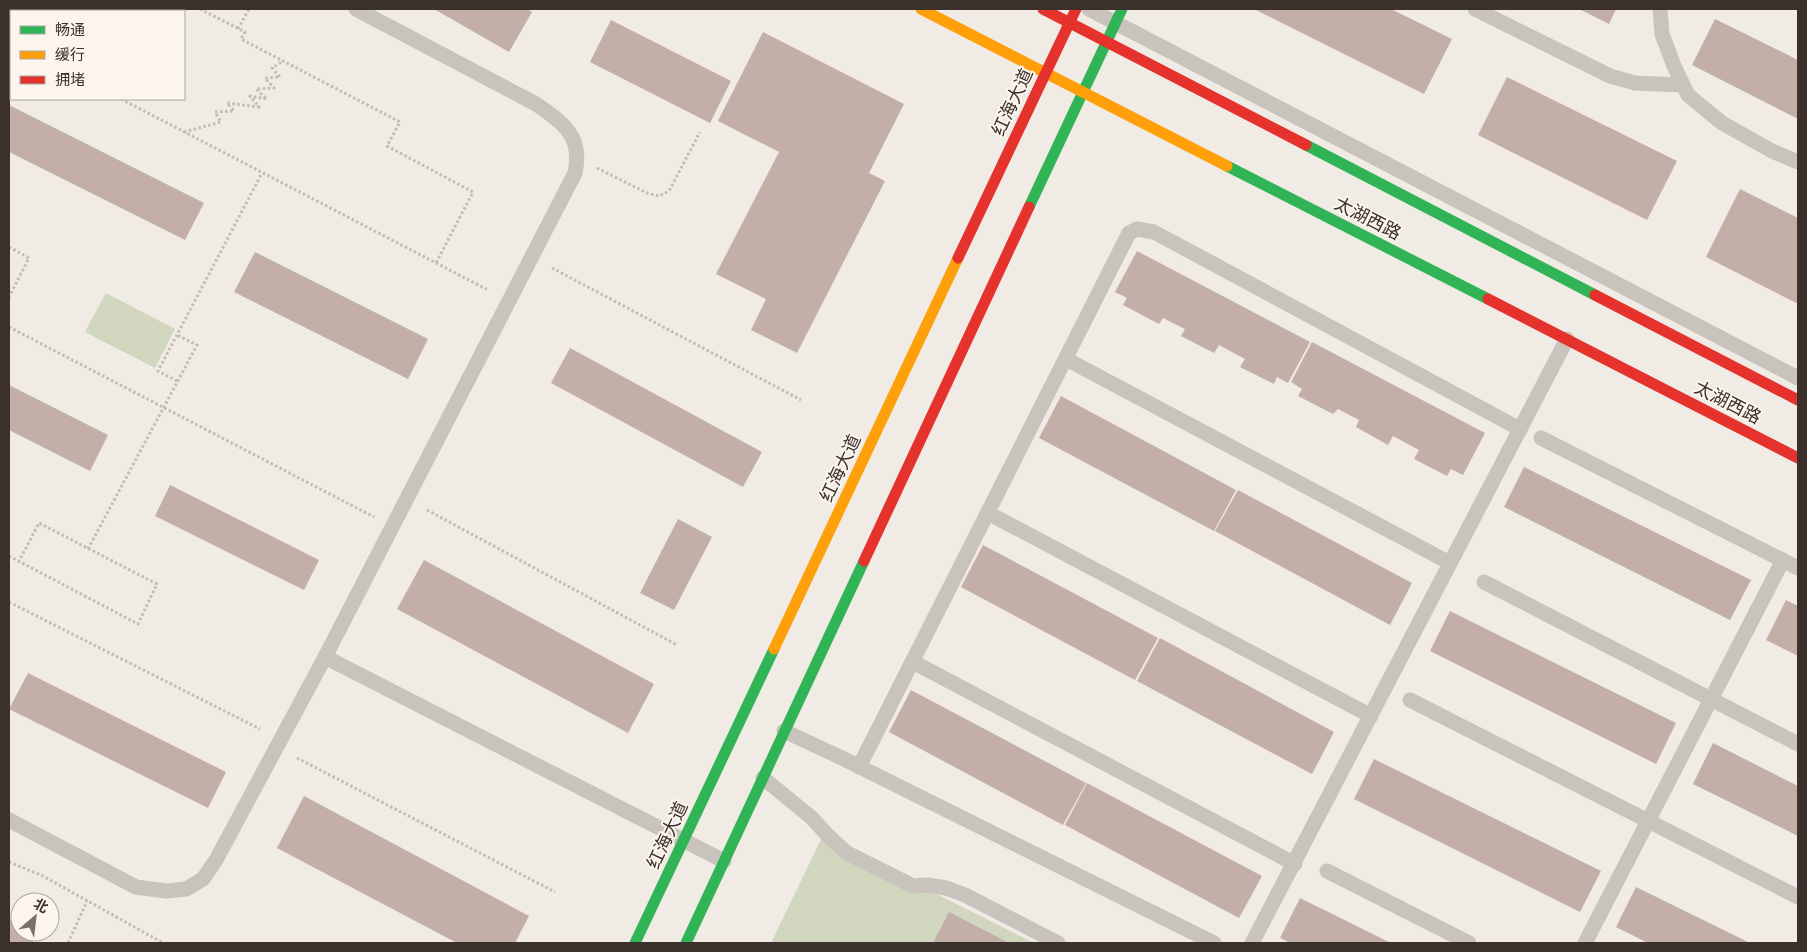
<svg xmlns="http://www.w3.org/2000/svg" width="1807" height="952" font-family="'Work Sans','Noto Sans SC',sans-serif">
<rect width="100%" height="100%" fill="#f0ebe5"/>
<g fill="#d1d6bf">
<polygon points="106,293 175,329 155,368 85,332"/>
<polygon points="828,825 861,856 1034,943 771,943"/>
</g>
<g fill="#c3afa7">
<polygon points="434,9 527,9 532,12 509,52"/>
<polygon points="1254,9 1391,9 1452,39 1424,94"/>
<polygon points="1579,9 1616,9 1609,24"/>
<polygon points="1715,19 1798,60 1798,119 1692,65"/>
<polygon points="611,20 731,81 710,123 590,62"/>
<polygon points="763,32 904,104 869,173 885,181 797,353 751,330 766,299 716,274 779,152 718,121"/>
<polygon points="1507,77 1677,161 1647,220 1478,135"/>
<polygon points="9,105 204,203 185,240 9,152"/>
<polygon points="1740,189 1798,218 1798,304 1706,257"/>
<polygon points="1137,251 1310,342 1288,383 1277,377 1274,384 1240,367 1245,359 1219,345 1214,353 1181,336 1185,329 1163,318 1159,324 1123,305 1127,298 1115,292"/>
<polygon points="255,252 428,339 408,379 234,292"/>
<polygon points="1312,342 1485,433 1463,475 1451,469 1447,476 1414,459 1419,450 1393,436 1388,445 1356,427 1359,420 1338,409 1333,414 1298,396 1302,389 1291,382"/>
<polygon points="570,348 762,452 743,487 551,383"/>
<polygon points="9,385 108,435 90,471 9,430"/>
<polygon points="1061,396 1236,490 1214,531 1039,438"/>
<polygon points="1524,467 1751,580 1730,620 1504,507"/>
<polygon points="170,485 319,560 304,590 155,516"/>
<polygon points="1238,490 1412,583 1390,625 1215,531"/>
<polygon points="678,519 712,537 674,610 640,593"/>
<polygon points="983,545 1158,638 1135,680 961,587"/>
<polygon points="424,560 654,684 628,733 397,609"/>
<polygon points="1786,600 1798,606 1798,656 1766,640"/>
<polygon points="1450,611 1676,723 1656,764 1430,651"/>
<polygon points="1160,638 1334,732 1312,774 1137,681"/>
<polygon points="28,673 226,772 208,808 9,709"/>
<polygon points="911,690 1086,783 1063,825 889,732"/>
<polygon points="1713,743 1798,786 1798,836 1693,784"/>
<polygon points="1374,759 1601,871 1580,912 1354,799"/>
<polygon points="1087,783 1262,876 1239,918 1065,825"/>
<polygon points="304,796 529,916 515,943 457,943 277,848"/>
<polygon points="1636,887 1750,943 1648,943 1616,927"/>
<polygon points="1300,898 1391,943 1290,943 1280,938"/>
<polygon points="949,912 1009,943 933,943"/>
<polygon points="9,919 20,924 20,932 37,933 32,943 9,943"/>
</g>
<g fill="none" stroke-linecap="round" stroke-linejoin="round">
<g stroke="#c2bbb6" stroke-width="3" stroke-dasharray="2.5 2.5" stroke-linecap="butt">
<polyline points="200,9 245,32 241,39 400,122 387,146 473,192 436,263"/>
<polyline points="13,11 15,9"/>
<polyline points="9,21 11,16"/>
<polyline points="238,29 249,9"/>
<polyline points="9,40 11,41"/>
<polyline points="121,99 488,290"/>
<polyline points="184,132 221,122 215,112 234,111 227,103 259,107 250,96 267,99 256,89 274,88 265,78 280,77 272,68 283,61"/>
<polyline points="597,168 647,193 659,196 669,191 700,132"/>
<polyline points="9,247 29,258 9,297"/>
<polyline points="552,268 801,400"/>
<polyline points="9,327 374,517"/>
<polyline points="177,381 158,371 262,173"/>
<polyline points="427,510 677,645"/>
<polyline points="88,549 197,345 177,335"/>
<polyline points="9,556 138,624 157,584 39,523 19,561"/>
<polyline points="9,602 260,729"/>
<polyline points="297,758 555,892"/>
<polyline points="9,862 43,876 163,943"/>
<polyline points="68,943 87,901"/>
</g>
<g stroke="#c9c3be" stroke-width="15">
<polyline points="1089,9 1798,378"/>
<polyline points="1475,9 1610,76 1635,83 1683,85"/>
<polyline points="1660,9 1662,34 1674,66 1688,95 1722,123 1772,151 1798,162"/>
<polyline points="1066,359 1450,563"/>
<polyline points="1541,438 1798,568"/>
<polyline points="988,513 1371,716"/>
<polyline points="1484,582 1798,744"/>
<polyline points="325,657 724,861"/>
<polyline points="913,662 1295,864"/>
<polyline points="1410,700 1798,897"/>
<polyline points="784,731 842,758 1214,943"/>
<polyline points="859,767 1129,233 1137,229 1154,232 1520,429"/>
<polyline points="763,778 812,818 830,838 847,853 913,886 928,885 946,888 965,895 1058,943"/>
<path d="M 9,820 L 136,887 L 166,891 L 186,889 L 203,879 L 216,860 L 325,657 L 575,173 C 583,137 564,123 536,104 L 356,9"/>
<polyline points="1327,871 1469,943"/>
<polyline points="1252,943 1567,339"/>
<polyline points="1585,943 1783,560"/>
</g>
<g stroke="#30b455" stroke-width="11">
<polyline points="1306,145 1595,295"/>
<polyline points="1227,166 1488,299"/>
<polyline points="1029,207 1122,9"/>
<polyline points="635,943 774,649"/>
<polyline points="686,943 864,561"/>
</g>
<g stroke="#ff9f0a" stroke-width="11">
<polyline points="921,9 1227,166"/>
<polyline points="774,649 958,258"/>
</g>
<g stroke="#e5322d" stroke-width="11">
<polyline points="1043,9 1306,145"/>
<polyline points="958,258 1076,9"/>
<polyline points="1595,295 1798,400"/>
<polyline points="1488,299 1798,458"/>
<polyline points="864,561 1029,207"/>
</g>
</g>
<g text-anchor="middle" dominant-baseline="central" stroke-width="4" stroke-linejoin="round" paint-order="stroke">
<g font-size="18" fill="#3b302b" stroke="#fbf5ee">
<text transform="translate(1012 102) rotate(-65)">红海大道</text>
<text transform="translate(1368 218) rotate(27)">太湖西路</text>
<text transform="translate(1728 402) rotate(27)">太湖西路</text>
<text transform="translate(840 468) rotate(-65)">红海大道</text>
<text transform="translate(667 835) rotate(-65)">红海大道</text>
</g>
</g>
<rect width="1807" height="952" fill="none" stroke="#3b302b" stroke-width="20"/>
<rect x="10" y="10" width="175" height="90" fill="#fbf5ee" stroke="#aea6a0"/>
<rect x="20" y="26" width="25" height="8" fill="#30b455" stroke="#aea6a0"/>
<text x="55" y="35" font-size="15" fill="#3b302b">畅通</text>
<rect x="20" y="51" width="25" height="8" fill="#ff9f0a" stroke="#aea6a0"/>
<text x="55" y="60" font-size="15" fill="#3b302b">缓行</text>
<rect x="20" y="76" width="25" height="8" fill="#e5322d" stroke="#aea6a0"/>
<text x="55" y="85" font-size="15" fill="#3b302b">拥堵</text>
<g transform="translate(35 917) rotate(28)"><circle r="24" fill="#fbf5ee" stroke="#aea6a0"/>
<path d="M0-4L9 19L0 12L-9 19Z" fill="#7a716c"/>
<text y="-8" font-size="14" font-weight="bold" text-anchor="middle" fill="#3b302b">北</text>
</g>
</svg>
